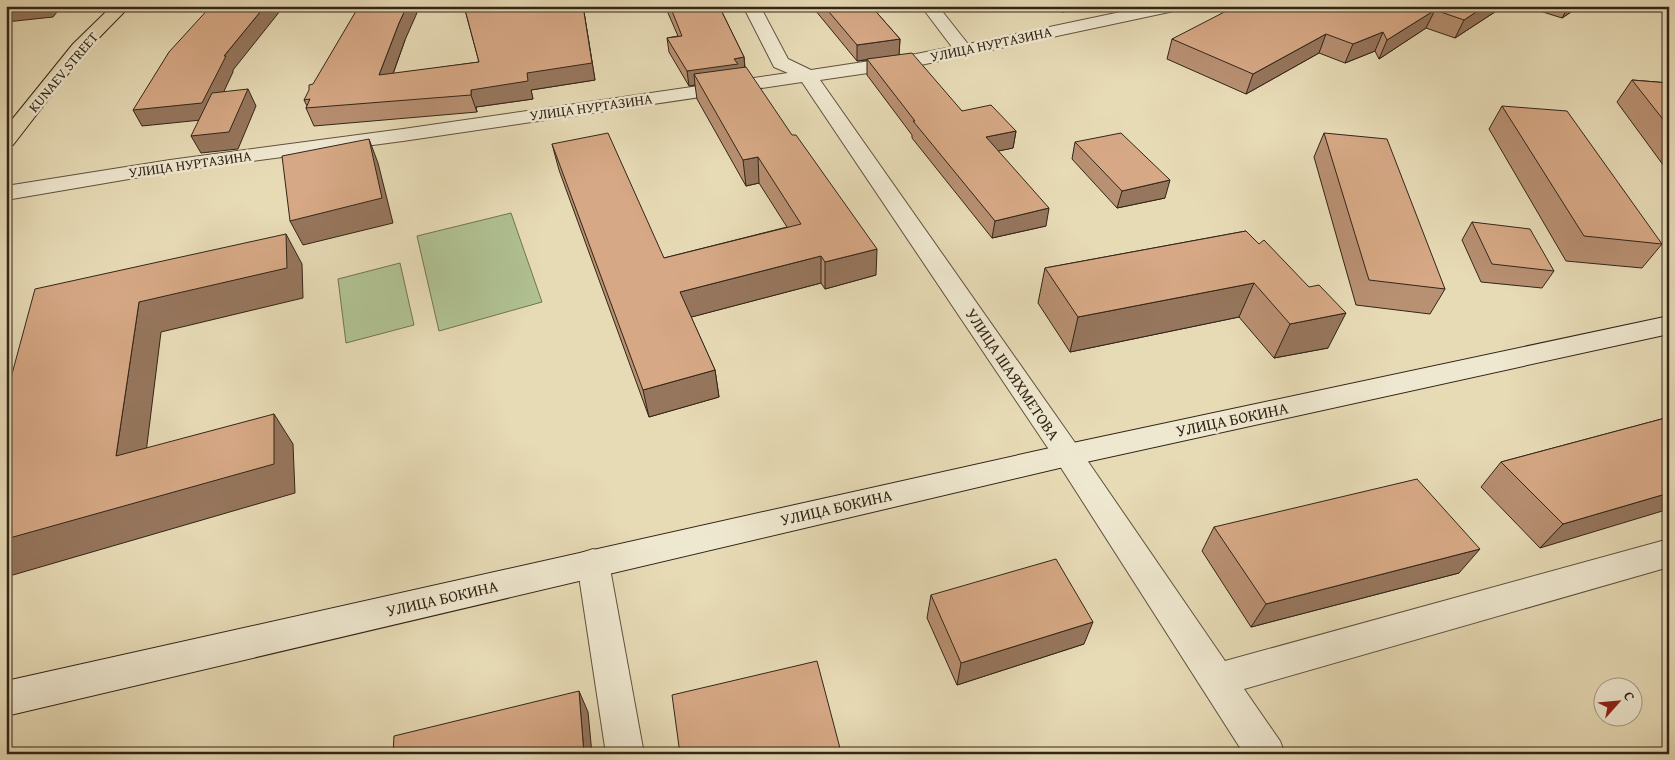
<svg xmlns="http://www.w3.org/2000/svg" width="1675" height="760" font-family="'Gentium Book Plus',serif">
<rect width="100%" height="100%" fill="#e7dbb6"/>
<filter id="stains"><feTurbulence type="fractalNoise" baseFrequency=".004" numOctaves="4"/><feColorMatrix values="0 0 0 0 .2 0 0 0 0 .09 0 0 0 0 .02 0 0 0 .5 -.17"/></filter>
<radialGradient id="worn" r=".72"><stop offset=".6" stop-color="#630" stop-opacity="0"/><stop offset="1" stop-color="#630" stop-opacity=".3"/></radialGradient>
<g fill="#b0c192" stroke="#717354">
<polygon points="511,213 542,302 439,331 417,236"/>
<polygon points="400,263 414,325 346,343 338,279"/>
</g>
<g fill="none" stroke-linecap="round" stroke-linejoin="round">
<defs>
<g id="street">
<polygon points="743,6 760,6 788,59 811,70 916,54 952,47 921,6 938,6 968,44 1149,6 1182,6 1180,10 1174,11 916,66 820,80 1078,447 1225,661 1669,539 1669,567 1244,689 1280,741 1285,754 1244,754 1058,463 802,82 403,141 170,172 6,200 6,186 170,160 403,129 788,73 774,67 772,63"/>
<polygon points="593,549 605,553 609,563 644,754 606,754 577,563 581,553"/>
</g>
<polygon id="secondary" points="1669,316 1669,334 1068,466 6,716 6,681 1068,444"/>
<polygon id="primary" points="112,6 130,6 85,52 13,145 6,147 6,127 73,44"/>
</defs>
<use href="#street" stroke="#5f523f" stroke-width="2"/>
<use href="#secondary" stroke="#322517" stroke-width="2"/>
<use href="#primary" stroke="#322517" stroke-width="2"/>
<use href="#street" fill="#efe8d0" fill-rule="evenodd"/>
<use href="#secondary" fill="#efe8d0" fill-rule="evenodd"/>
<use href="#primary" fill="#e7dbb6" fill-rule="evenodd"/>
</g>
<g fill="#b89072" stroke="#322517">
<polygon points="464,6 583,6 595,80 531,90 533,99 476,107 477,112 314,126 306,108 307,106 304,100 405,40 393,74 479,62"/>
<polygon points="665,6 719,6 744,57 745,67 876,275 825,289 821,283 691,317 715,370 719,397 649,417 559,170 552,144 664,258 787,227 759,183 746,186 697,99 695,85 689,86 669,52 667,38 678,36"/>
<polygon points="815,6 871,6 900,39 899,55 962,111 1016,131 1013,148 998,151 1046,226 992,238 912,138 912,135 867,75 867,60 857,61 815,10"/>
<polygon points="1049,6 1094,6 1062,12"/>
<polygon points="1504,6 1455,38 1426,28 1379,59 1375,51 1345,63 1319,53 1246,94 1167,59 1172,39 1307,9"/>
<polygon points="1524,6 1580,6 1562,18"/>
<polygon points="1632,80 1669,83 1669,173 1617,102"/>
<polygon points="1502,106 1662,244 1642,268 1566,261 1489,129"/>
<polygon points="1324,133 1445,289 1430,314 1356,305 1314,157"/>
<polygon points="1075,142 1165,198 1117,208 1072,159"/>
<polygon points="1472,222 1554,271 1542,288 1481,282 1462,240"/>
<polygon points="1246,231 1328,348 1274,358 1239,317 1070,352 1038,303 1045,268"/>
<polygon points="1669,417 1540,548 1481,487 1501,462"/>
<polygon points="1214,527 1459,573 1251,627 1202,551"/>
<polygon points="931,595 1084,644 957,685 927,618"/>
<polygon points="1669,599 1669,606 1665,602"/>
</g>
<g fill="#96765d" stroke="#322517">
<polygon points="6,6 62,6 53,17 6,22"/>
<polygon points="265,6 284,6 233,70 233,72 211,119 142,126 133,110 224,56"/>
<polygon points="407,6 420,6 405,40 386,93 379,75 399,23"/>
<polygon points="583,6 595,80 531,90 533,99 476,107 477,112 471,95 471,90"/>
<polygon points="1063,6 1094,6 1062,12"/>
<polygon points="1485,6 1504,6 1455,38 1464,20"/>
<polygon points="1569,6 1580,6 1562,18"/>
<polygon points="1435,10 1426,28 1379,59 1387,40"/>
<polygon points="1383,32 1375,51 1345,63 1353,44"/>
<polygon points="1326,34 1319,53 1246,94 1253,74"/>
<polygon points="900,39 899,55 857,61 857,45"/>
<polygon points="744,57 745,72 694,74 695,85 689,86 687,71 734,59"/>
<polygon points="248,89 256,106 238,149 201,153 191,136"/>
<polygon points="1016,131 1013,148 984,154 986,137"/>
<polygon points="369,139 378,163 393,223 303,245 290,221"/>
<polygon points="758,157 759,183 746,186 743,160"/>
<polygon points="1170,180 1165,198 1117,208 1122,191"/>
<polygon points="1049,208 1046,226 992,238 995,221"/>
<polygon points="286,234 302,264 303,298 161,332 142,485 116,456 139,302"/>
<polygon points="877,249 876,275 825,289 825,262"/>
<polygon points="821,256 821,283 684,319 680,292"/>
<polygon points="1254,283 1239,317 1070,352 1078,317"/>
<polygon points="1346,313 1328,348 1274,358 1290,324"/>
<polygon points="715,370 719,397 649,417 643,390"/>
<polygon points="274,414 293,444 295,493 6,577 6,539"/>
<polygon points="1669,493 1669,509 1540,548 1563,524"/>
<polygon points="1480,549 1459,573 1251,627 1266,604"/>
<polygon points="1093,622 1084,644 957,685 961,663"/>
<polygon points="579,691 588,712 592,754 584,754"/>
</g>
<g fill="#d6a885" stroke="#322517">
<polygon points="211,6 265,6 224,56 226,56 202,103 133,110 169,52"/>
<polygon points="359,6 407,6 399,23 379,75 479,62 464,6 583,6 592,63 527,73 528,81 471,90 471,95 306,108 310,99 304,100 309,90 309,85 313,84"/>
<polygon points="670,6 719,6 744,57 734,59 738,64 687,71 667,38 682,36"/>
<polygon points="824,6 871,6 900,39 857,45"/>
<polygon points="1236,6 1304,6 1307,9 1312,6 1485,6 1464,20 1435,10 1387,40 1383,32 1353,44 1326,34 1253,74 1172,39"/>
<polygon points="912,53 962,111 991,105 1016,131 986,137 1049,208 995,221 913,121 915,121 867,59"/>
<polygon points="746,67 792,135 796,135 877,249 825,262 821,256 680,292 715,370 643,390 552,144 608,133 664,258 801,224 758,157 743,160 694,74"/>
<polygon points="1632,80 1669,83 1669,127"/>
<polygon points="248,89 229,132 191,136 212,93"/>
<polygon points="1502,106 1567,111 1662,244 1584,236"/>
<polygon points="1121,133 1170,180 1122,191 1075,142"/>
<polygon points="1324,133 1387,139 1445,289 1369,280"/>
<polygon points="369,139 382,198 290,221 282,156"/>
<polygon points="1472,222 1530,229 1554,271 1492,264"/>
<polygon points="1246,231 1259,244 1264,240 1309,287 1319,285 1346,313 1290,324 1254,283 1078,317 1045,268"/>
<polygon points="286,234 287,268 139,302 116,456 274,414 274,464 6,539 6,396 35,289"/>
<polygon points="1669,417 1669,493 1563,524 1501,462"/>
<polygon points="1417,479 1480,549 1266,604 1214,527"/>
<polygon points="1056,559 1093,622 961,663 931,595"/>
<polygon points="817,661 841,752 834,754 680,754 672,695"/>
<polygon points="579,691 584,754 393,754 394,736"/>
</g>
<g text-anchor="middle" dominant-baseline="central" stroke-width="5" stroke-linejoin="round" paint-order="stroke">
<g font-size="14" fill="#322517" stroke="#efe8d0">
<text transform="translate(991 44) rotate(-12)">УЛИЦА НУРТАЗИНА</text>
<text transform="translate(63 72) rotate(-50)">KUNAEV STREET</text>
<text transform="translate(591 107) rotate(-8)">УЛИЦА НУРТАЗИНА</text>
<text transform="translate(190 164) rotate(-8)">УЛИЦА НУРТАЗИНА</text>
</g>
<g font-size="16" fill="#322517" stroke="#efe8d0">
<text transform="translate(1013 374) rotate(56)">УЛИЦА ШАЯХМЕТОВА</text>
<text transform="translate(1232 419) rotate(-12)">УЛИЦА БОКИНА</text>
<text transform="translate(836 507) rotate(-13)">УЛИЦА БОКИНА</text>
<text transform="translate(442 598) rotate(-13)">УЛИЦА БОКИНА</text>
</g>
</g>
<rect width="1675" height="760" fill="none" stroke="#e7dbb6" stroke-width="25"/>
<rect x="8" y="8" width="1660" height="745" fill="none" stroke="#322517" stroke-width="2.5"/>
<rect x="12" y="12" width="1650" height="735" fill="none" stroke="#322517"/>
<g transform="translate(1618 702) rotate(63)"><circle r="24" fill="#efe8d0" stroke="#a39a86"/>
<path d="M0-4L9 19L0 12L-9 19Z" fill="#8f2418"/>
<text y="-8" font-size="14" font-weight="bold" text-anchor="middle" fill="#322517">С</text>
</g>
<rect width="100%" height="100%" filter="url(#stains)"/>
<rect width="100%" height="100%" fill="url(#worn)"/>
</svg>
